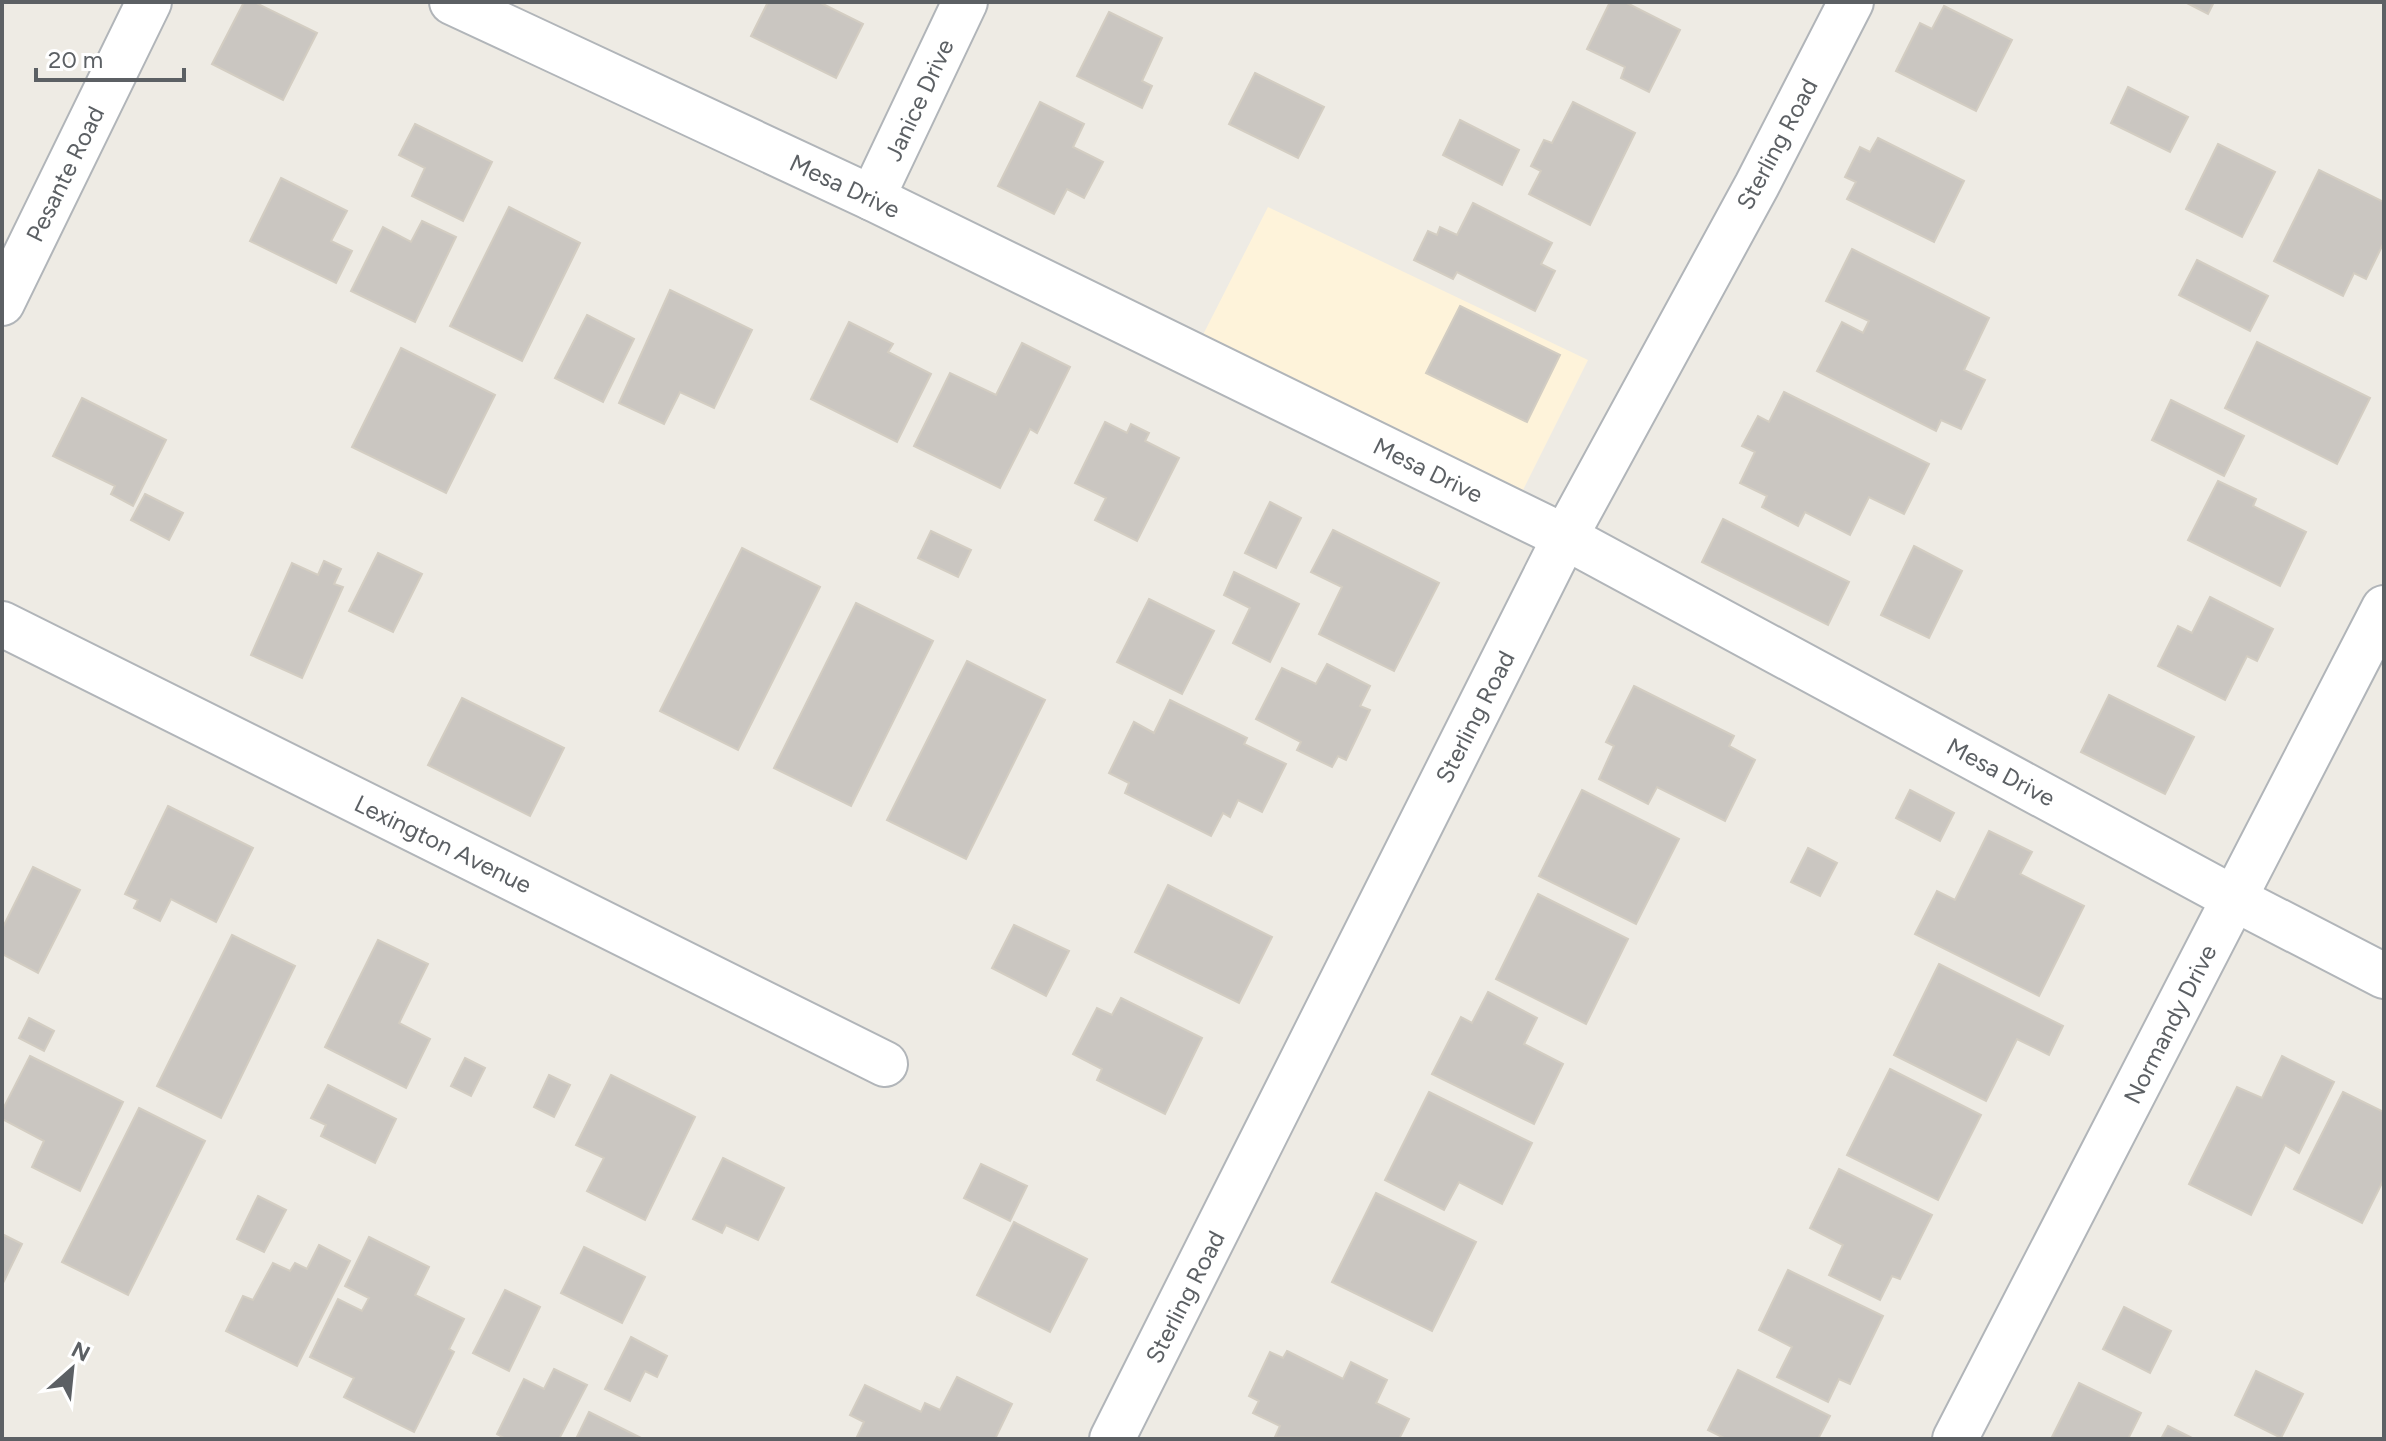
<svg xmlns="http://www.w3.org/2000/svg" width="2386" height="1441" font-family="Figtree,sans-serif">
<rect width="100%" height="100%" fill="#eeebe4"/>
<polygon fill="#fef3da" points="1268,207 1588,360 1504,528 1182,376"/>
<g fill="#cac6c1" stroke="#d3cdc2" stroke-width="2">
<polygon points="244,2 254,2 317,33 283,100 212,64"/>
<polygon points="768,2 819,2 863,24 836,78 751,36"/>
<polygon points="1610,2 1625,2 1680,30 1649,92 1621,78 1625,67 1587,49"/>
<polygon points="2185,2 2214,2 2208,14"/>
<polygon points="1944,6 2012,40 1976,111 1896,71 1920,23 1932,29"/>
<polygon points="1109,12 1162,38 1142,81 1152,86 1142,108 1077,76"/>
<polygon points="1255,73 1324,107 1298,158 1229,124"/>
<polygon points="2128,87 2188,117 2170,152 2111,123"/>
<polygon points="1040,102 1084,124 1073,147 1103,162 1084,198 1067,189 1054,214 998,186"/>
<polygon points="1573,102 1635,133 1590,225 1529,194 1541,171 1531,166 1544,140 1552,143"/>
<polygon points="1460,120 1519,150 1502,185 1443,155"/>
<polygon points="415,124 492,162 463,221 412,196 425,168 399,155"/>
<polygon points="1878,138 1964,181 1934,242 1847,199 1856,182 1845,177 1860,147 1870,152"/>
<polygon points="2218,144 2275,172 2242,237 2186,209"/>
<polygon points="2319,170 2384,202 2384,242 2366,279 2354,273 2343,296 2274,261"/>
<polygon points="281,178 347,211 331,241 352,251 336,283 250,241"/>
<polygon points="1473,203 1552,243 1541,264 1555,271 1535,311 1457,272 1453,279 1414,260 1428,231 1437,235 1440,227 1457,235"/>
<polygon points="509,207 580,243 522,361 450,326"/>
<polygon points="422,221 456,237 415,322 351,291 383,227 411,242"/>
<polygon points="1852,249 1989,318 1964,370 1985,380 1961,429 1941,420 1936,431 1817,371 1842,322 1863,333 1869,321 1826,301"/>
<polygon points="2197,260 2268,296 2250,331 2179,295"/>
<polygon points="670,290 752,330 714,408 680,392 664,424 619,403"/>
<polygon points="1460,306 1560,355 1527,422 1426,373"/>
<polygon points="587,315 634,339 603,402 555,378"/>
<polygon points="849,322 893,344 888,352 931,374 897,442 811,399"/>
<polygon points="2257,342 2370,398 2337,464 2225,408"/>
<polygon points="1022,343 1070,367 1037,433 1030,429 1000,488 914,446 950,373 996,395"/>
<polygon points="401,348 495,395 446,493 352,447"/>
<polygon points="1784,392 1929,464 1904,514 1869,497 1850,535 1805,512 1798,526 1762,507 1767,496 1740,483 1755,452 1742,446 1758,416 1769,422"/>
<polygon points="82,398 166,440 133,506 111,494 115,486 53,456"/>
<polygon points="2171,400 2244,436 2224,476 2152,440"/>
<polygon points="1105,422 1127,433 1131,424 1149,433 1145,441 1179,458 1137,541 1095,520 1106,498 1075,483"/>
<polygon points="2218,481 2256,499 2253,506 2306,532 2280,586 2188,540"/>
<polygon points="145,494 183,513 169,540 131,520"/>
<polygon points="1270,502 1301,518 1276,568 1245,553"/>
<polygon points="1723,519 1849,582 1828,625 1702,562"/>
<polygon points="1333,530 1439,583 1394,671 1319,634 1342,587 1311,572"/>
<polygon points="931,531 971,550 958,577 918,558"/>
<polygon points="1914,546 1962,571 1929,638 1881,615"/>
<polygon points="742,548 820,587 738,750 660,711"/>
<polygon points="378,553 422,574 393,632 349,611"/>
<polygon points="324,561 341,569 334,584 343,587 302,678 251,655 292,563 318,575"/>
<polygon points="1234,572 1299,604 1270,662 1233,643 1250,608 1224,595"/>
<polygon points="2210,597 2273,629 2257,661 2247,656 2225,700 2158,666 2178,626 2192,633"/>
<polygon points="1149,599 1214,631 1182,694 1117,662"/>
<polygon points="856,603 933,641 851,806 774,768"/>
<polygon points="967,661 1045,700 966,859 887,820"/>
<polygon points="1327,664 1370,686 1360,706 1370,710 1346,760 1338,756 1332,767 1297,750 1301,742 1256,719 1282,668 1316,684"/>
<polygon points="1634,686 1734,736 1729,746 1755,760 1725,821 1657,787 1648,804 1599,779 1614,746 1606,742"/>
<polygon points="2109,695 2194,737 2165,794 2081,752"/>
<polygon points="462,698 564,748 530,816 428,765"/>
<polygon points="1170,700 1247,738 1244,744 1286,764 1262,812 1238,800 1230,817 1223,813 1211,836 1125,793 1129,783 1109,773 1134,722 1154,733"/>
<polygon points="1582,790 1679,839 1636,924 1539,876"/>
<polygon points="1910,790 1954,813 1940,841 1896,818"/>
<polygon points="168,806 253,848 216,922 171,899 160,921 134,908 138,900 125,894"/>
<polygon points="1989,831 2032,852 2020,874 2084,906 2039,996 1915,934 1937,891 1955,900"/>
<polygon points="1808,848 1837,863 1820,896 1791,882"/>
<polygon points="33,867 80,890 38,973 2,954 2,929"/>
<polygon points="1168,885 1272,937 1239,1003 1135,952"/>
<polygon points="1538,894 1628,939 1586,1024 1496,979"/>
<polygon points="1014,925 1069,951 1046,996 992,968"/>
<polygon points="232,935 295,966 221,1118 157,1086"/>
<polygon points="378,940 428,964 399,1023 430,1039 406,1088 325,1047"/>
<polygon points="1939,964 2063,1026 2049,1055 2017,1039 1986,1101 1894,1055"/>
<polygon points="1488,992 1537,1018 1524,1044 1563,1064 1534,1124 1432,1074 1461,1017 1472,1023"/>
<polygon points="1121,998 1202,1038 1165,1114 1097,1080 1102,1069 1073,1054 1097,1008 1112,1015"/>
<polygon points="29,1018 54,1031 44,1051 19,1038"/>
<polygon points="30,1056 123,1102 80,1191 32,1167 44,1141 2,1119 2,1111"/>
<polygon points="2282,1056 2334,1082 2299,1153 2285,1145 2251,1215 2189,1184 2237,1087 2262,1098"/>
<polygon points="465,1058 485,1068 471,1096 451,1086"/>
<polygon points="1890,1069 1981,1115 1938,1200 1847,1155"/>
<polygon points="549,1075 570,1085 554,1117 534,1107"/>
<polygon points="611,1075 695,1117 645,1220 587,1191 604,1158 576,1145"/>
<polygon points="328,1085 396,1119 375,1163 321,1136 326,1125 311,1118"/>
<polygon points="1429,1092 1532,1143 1502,1204 1459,1182 1444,1210 1385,1180"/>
<polygon points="2343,1092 2384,1112 2384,1179 2362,1223 2294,1189"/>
<polygon points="139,1108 205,1141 128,1295 62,1262"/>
<polygon points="723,1158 784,1188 758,1240 726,1225 722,1233 693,1219"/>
<polygon points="981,1164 1027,1186 1010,1221 964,1198"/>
<polygon points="1839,1169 1932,1215 1900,1279 1892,1276 1880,1300 1829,1275 1843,1245 1810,1228"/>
<polygon points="1376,1193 1476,1242 1432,1331 1332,1282"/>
<polygon points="258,1196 286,1210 264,1252 237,1239"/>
<polygon points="1014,1222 1087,1259 1050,1332 977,1295"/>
<polygon points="2,1234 22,1244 2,1285"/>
<polygon points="369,1237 429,1267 415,1295 464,1319 449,1349 454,1352 414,1432 344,1397 354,1378 310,1357 338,1299 362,1311 369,1298 345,1286"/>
<polygon points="319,1245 350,1261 297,1366 226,1331 243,1296 253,1300 273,1263 290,1271 295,1263 307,1269"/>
<polygon points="584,1247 645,1277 622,1323 561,1293"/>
<polygon points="1788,1270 1883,1316 1850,1384 1839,1379 1828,1402 1777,1377 1792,1347 1759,1330"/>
<polygon points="505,1290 540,1307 509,1371 473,1353"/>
<polygon points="2124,1307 2171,1331 2150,1373 2103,1349"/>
<polygon points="631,1337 667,1356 657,1377 645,1371 630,1401 605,1389"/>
<polygon points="1287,1351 1343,1379 1351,1362 1387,1380 1376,1403 1409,1419 1399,1439 1275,1437 1280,1426 1253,1413 1259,1401 1249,1396 1270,1352 1283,1358"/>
<polygon points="554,1369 587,1385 559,1439 506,1439 497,1434 524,1379 544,1389"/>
<polygon points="1738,1370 1830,1416 1818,1439 1726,1439 1708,1430"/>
<polygon points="2256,1371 2303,1394 2281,1438 2235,1415"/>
<polygon points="957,1377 1012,1404 995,1439 856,1439 864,1422 850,1415 865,1385 921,1412 925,1403 940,1410"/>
<polygon points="2079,1383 2141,1413 2128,1439 2051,1439"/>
<polygon points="589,1412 643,1439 576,1439"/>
<polygon points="2168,1426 2194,1439 2161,1439"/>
</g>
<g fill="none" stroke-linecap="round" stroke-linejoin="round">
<defs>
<g id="minor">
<polyline points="452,2 872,198 1565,537 2235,899 2384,976"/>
<polyline points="872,198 965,2"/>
<polyline points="2,303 149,2"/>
<polyline points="2,624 885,1064"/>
<polyline points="1955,1439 2384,608"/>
</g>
<polyline id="tertiary" points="1112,1439 1565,537 1757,185 1851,2"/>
</defs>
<use href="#minor" stroke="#b1b5b9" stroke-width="48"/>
<use href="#tertiary" stroke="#b1b5b9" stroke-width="48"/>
<use href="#minor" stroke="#fff" stroke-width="44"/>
<use href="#tertiary" stroke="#fff" stroke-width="44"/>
</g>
<g text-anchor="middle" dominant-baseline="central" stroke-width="6" stroke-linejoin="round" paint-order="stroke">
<g font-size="24" fill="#5c6064" stroke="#fff">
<text transform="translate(919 100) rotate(-65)">Janice Drive</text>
<text transform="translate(1777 144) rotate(-62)">Sterling Road</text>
<text transform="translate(65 174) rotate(-64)">Pesante Road</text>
<text transform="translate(845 186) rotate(25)">Mesa Drive</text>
<text transform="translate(1428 470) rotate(26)">Mesa Drive</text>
<text transform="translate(1475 717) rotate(-63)">Sterling Road</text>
<text transform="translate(2001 772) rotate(28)">Mesa Drive</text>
<text transform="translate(443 844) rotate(26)">Lexington Avenue</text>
<text transform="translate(2170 1024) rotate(-63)">Normandy Drive</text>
<text transform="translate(1185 1297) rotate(-63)">Sterling Road</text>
</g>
</g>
<rect width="2386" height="1441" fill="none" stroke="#5c6064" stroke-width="8"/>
<g transform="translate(72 1369) rotate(27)" stroke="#ffffff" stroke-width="6" paint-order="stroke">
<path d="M0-6L14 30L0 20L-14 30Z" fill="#5c6064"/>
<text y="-12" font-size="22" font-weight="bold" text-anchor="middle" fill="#5c6064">N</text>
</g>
<path d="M36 68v12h148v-12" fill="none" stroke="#5c6064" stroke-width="4"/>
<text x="48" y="68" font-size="24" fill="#5c6064" stroke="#ffffff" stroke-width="6" paint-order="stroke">20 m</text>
</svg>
